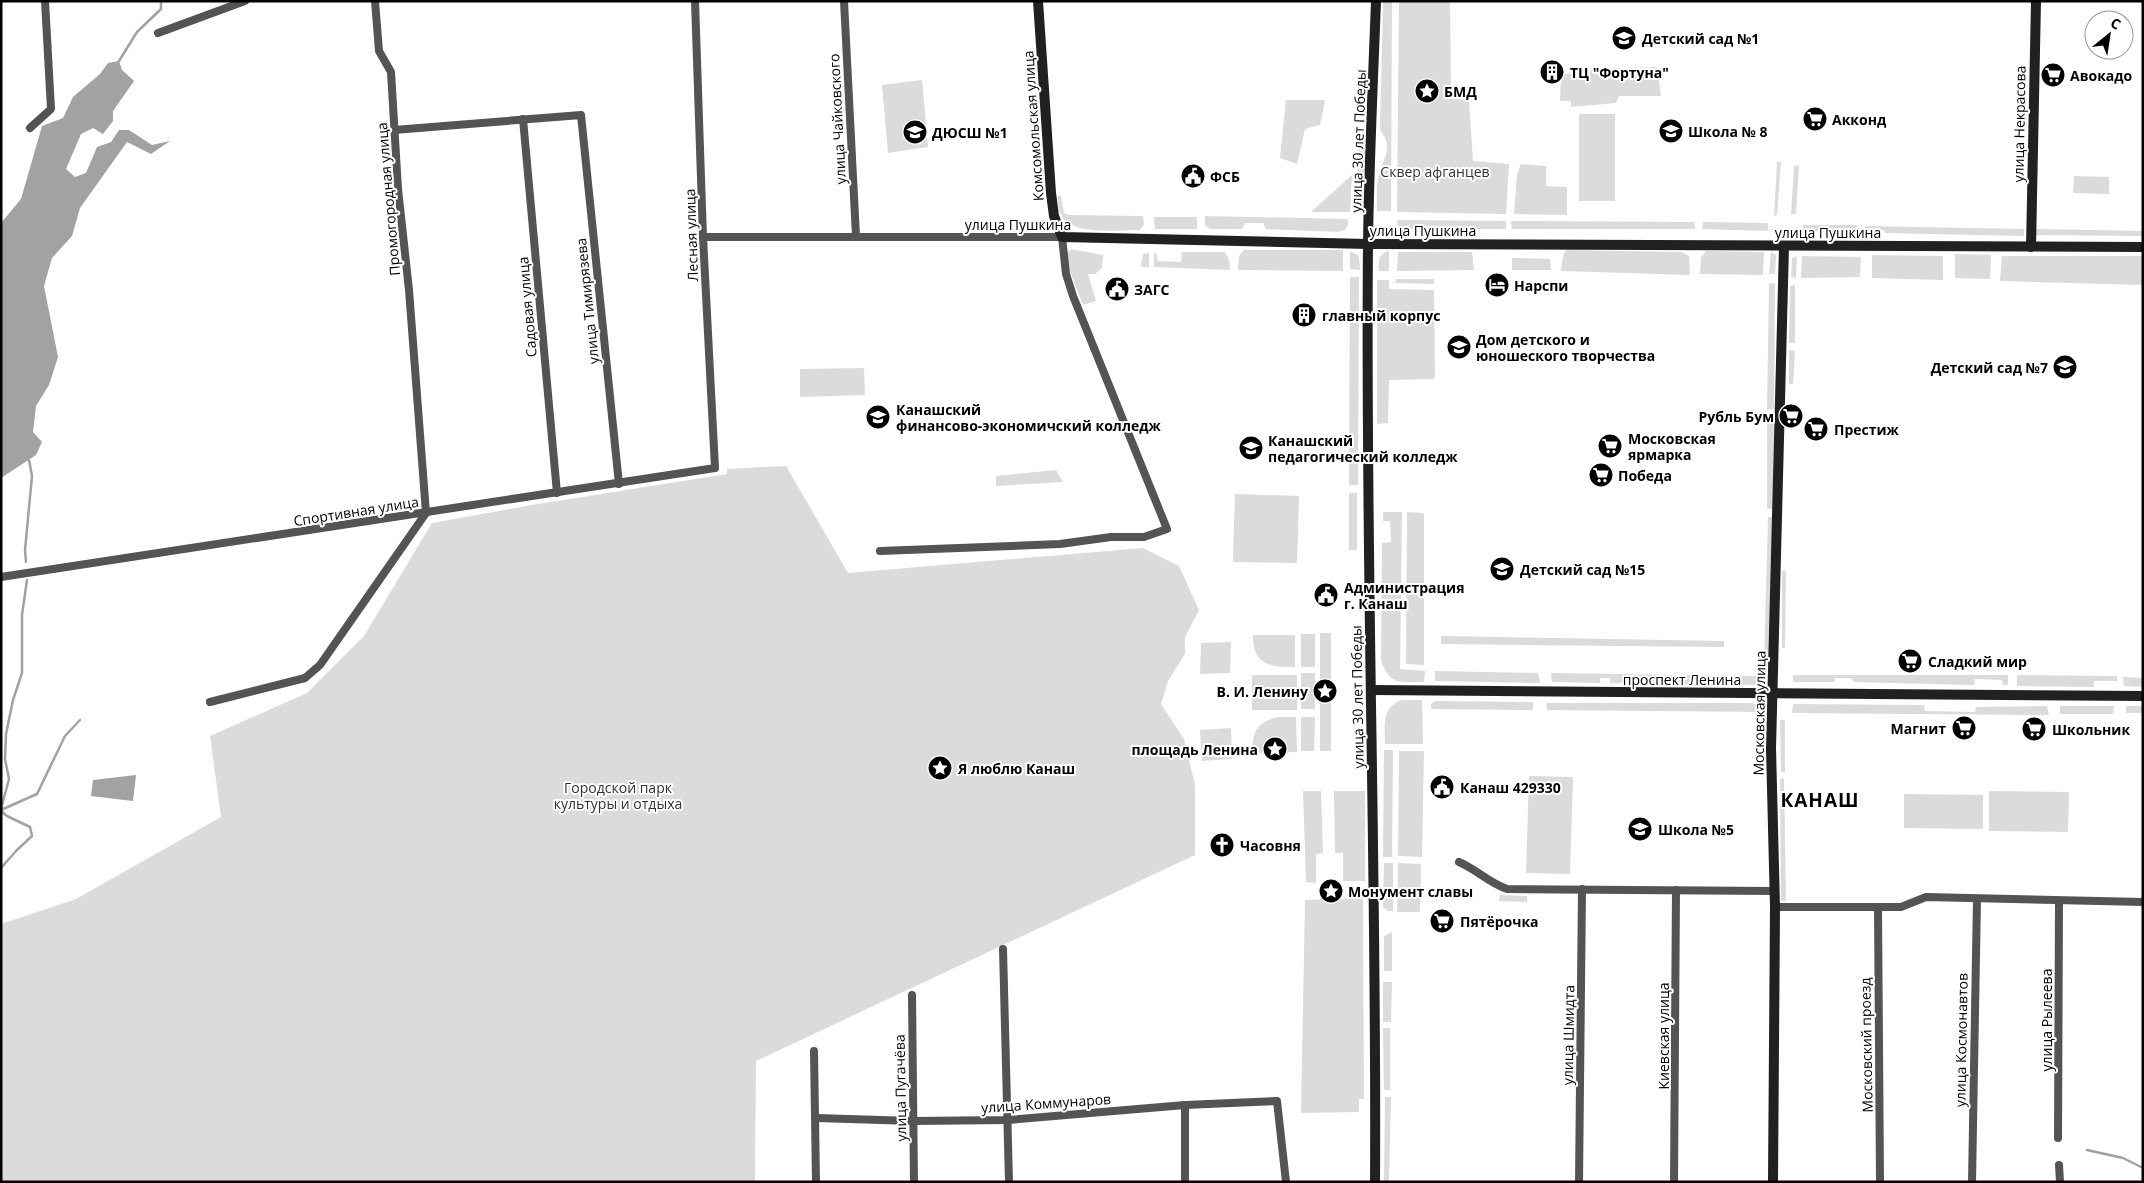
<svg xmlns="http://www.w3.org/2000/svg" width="2144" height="1183" font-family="'Open Sans',sans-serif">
<rect width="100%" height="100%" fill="#fff"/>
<g fill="#dbdbdb">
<path d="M 1383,1 L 1392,1 L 1391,211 L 1377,211 C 1377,201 1376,189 1378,179 C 1381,159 1396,150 1380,130 Z"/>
<polygon points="1399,1 1450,1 1451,88 1455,99 1469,100 1473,161 1509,164 1506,214 1397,212"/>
<polygon points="1657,67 1661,96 1619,96 1616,103 1571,107 1571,101 1560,101 1561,74 1590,74 1591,69"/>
<polygon points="922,80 928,147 888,153 882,85"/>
<polygon points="1286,100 1325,100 1320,125 1305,129 1297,164 1280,158"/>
<rect x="1579" y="114" width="36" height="87"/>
<polygon points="1358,149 1365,150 1364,212 1356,211"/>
<polygon points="1777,162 1781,162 1777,215 1774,216"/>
<polygon points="1521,164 1546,166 1546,186 1567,187 1567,215 1514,214 1517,174"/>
<polygon points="1799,165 1796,214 1791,214 1794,166"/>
<polygon points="1352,175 1350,212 1312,212 1312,211"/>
<polygon points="2074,176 2109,177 2109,194 2073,193"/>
<path d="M 1058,196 L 1061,196 L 1064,213 L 1069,215 L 1143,216 L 1144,224 L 1140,230 C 1119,230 1072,236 1061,215 C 1058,209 1058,202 1058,196 Z"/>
<polygon points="1205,216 1348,219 1348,225 1345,230 1338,232 1266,229 1263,223 1245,223 1242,229 1210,229 1205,225"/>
<polygon points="1154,217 1197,217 1197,229 1155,229"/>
<polygon points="1397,220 1506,221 1506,229 1398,229"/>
<polygon points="1511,221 1694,222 1695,229 1512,229"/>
<polygon points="1703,222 1768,223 1768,231 1702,229"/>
<polygon points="1803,225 1857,225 1855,232 1803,231"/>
<polygon points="1865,226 2024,229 2024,236 1885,233 1884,230 1864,229"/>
<polygon points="2036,229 2143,231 2143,236 2036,235"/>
<polygon points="1071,249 1103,255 1102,268 1095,274 1088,274 1096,301 1083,305 1064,256"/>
<polygon points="1244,250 1343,250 1343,271 1238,270 1239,256"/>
<polygon points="1566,250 1682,252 1689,256 1690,275 1561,271 1563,256"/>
<polygon points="1350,251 1359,256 1360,270 1350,269"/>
<path d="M 1389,251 L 1389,271 L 1379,271 C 1378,261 1379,253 1389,251 Z"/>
<polygon points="1706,251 1764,252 1763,275 1700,274 1701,258"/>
<polygon points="1182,252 1225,252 1229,260 1230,270 1154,267 1154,253 1156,253 1158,261 1181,262"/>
<polygon points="1398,252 1472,252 1474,270 1397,271"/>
<polygon points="1771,252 1776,255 1775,274 1769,274"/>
<polygon points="1149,253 1149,267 1141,267 1143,254"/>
<polygon points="1955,254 1991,255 1990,279 1955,278"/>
<polygon points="1872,255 1943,256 1943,280 1872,278"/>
<polygon points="1797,256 1796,278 1791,277 1792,258"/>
<polygon points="1802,256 1861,257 1860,277 1801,278"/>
<polygon points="2002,256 2143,256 2143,285 2000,281"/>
<polygon points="1512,258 1550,259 1551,270 1512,270"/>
<polygon points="1350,277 1359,277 1358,485 1349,485"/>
<polygon points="1395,279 1434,279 1434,284 1396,283"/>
<polygon points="1377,280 1389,280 1389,289 1434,290 1435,374 1434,379 1389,380 1388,423 1377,424"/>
<polygon points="1775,283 1774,409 1767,410 1769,284"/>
<polygon points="1795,285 1795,343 1789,343 1790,286"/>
<polygon points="1789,350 1795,351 1793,384 1789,384"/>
<polygon points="864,368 865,395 800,397 800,369"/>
<polygon points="1767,420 1774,420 1773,509 1767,509"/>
<polygon points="786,466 848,573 1143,548 1179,566 1199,610 1185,637 1185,654 1168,681 1161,704 1184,739 1195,785 1195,855 756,1061 755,1182 1,1182 1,924 76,899 221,817 210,736 307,693 364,636 432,523 532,505 727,474 727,469"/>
<polygon points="1056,470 1063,482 996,486 996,476"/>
<rect x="1349" y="493" width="8" height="57"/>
<polygon points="1235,494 1299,496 1297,563 1233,562"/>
<path d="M 1383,512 L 1402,512 L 1400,669 L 1425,671 L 1424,682 C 1401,682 1389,686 1381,660 L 1382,543 L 1391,542 L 1390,521 L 1383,521 Z"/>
<polygon points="1407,512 1424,513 1424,665 1406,664"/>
<polygon points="1768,517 1774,517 1771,666 1764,666"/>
<polygon points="1782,571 1786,571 1785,648 1782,648"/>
<rect x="1320" y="633" width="11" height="118"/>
<rect x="1301" y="634" width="14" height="33"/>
<path d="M 1253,635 L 1295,635 L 1295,667 C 1269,667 1253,665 1253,635 Z"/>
<polygon points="1441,636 1724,641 1724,647 1441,644"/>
<polygon points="1231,642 1230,673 1200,674 1201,643"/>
<polygon points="1435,671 1538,673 1540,683 1435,681"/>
<rect x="1301" y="673" width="14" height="36"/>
<polygon points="1551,673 1759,676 1759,685 1610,683 1610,678 1600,678 1600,683 1552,682"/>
<rect x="1252" y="675" width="45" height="35"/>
<polygon points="1793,675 2008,675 2008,685 2003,685 2002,680 1975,679 1974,685 1853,682 1852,678 1835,678 1835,682 1793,682"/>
<polygon points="2017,675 2117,676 2117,681 2094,681 2094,687 2017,686"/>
<polygon points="2123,677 2143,678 2143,687 2124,686"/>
<path d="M 1401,700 L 1422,700 L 1423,744 L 1385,744 C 1385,724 1381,709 1401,700 Z"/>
<polygon points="1435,701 1533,702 1533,710 1431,709 1431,704"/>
<polygon points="1546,703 1751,703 1760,705 1760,712 1547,710"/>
<polygon points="1793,704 1924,705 1925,711 1975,712 1976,707 2047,706 2049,715 1792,713"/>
<polygon points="2060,706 2114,706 2113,714 2060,714"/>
<rect x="2126" y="706" width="17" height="7"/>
<path d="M 1278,717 L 1296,717 L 1297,752 L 1252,753 C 1253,731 1256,723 1278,717 Z"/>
<polygon points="1301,717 1315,717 1314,751 1301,751"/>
<polygon points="1780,720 1785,720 1785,772 1781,772"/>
<polygon points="1231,728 1232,759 1202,761 1200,730"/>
<polygon points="1384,750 1393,750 1392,857 1383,857"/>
<polygon points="1399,751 1424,751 1422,857 1398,856"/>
<polygon points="1529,776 1573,777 1570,874 1526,873"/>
<polygon points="1784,778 1786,901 1781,901 1780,779"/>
<polygon points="1303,791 1321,791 1323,853 1316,854 1316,883 1306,882"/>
<polygon points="1334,791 1365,791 1365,881 1343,881 1343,853 1335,853"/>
<polygon points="1989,791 2069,792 2068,832 1989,831"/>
<polygon points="1904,794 1983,795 1983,829 1904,828"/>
<polygon points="1384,863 1393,863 1393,911 1388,911 1383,907"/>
<polygon points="1398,863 1421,864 1420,912 1397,912"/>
<polygon points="1500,895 1527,896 1527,902 1499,901"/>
<polygon points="1363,898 1364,1099 1359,1099 1359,1112 1301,1113 1305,900"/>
<polygon points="1392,932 1392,971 1384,971 1384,936"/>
<polygon points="1383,982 1392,982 1391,1022 1383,1022"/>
<polygon points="1383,1028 1390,1028 1390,1090 1384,1090"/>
<polygon points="1385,1097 1391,1097 1389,1182 1384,1182"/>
</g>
<g fill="#a2a2a2">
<polygon points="119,61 122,70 134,81 113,111 113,121 103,134 93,128 81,134 66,169 75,177 86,173 97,147 111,142 119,130 129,130 152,145 170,141 151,154 127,142 80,208 72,236 52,258 44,286 58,357 49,385 36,406 33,432 42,442 36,455 1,478 1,223 21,199 42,126 63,118 73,97 100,74 108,63"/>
<polygon points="136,775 133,801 91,796 93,780"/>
</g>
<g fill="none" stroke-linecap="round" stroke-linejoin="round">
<g stroke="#a2a2a2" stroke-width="2.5">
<polyline points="119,61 137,32 161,9 161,1"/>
<polyline points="26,562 25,550 32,476 29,460"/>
<polyline points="1,809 9,779 5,759 6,734 13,700 22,673 22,615 27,580"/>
<polyline points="1,810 37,794 65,736 80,720"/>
<polyline points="1,811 7,816 30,827 32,836 17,850 1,868"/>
<polyline points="2087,1150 2123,1158 2143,1168"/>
</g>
<g stroke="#545454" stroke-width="8">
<polyline points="844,1 856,236"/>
<polyline points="158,33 245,1"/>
<polyline points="523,119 557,493"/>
<polyline points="30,128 51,109 45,1"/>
<polyline points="394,130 581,115 619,484"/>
<polyline points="703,237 1062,237 1066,274 1073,296 1167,529 1144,537 1111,537 1060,544 880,551"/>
<polyline points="1,577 715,468 703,237 695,1"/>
<polyline points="210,702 305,678 320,665 426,513 409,290 398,189 391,72 379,51 375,1"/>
<path d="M 1459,862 C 1476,869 1489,883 1507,889 L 1775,891"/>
<polyline points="1775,907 1901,907 1926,897 2143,902"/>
<polyline points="1878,907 1880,1182"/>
<polyline points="1003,949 1009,1182"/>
<polyline points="912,995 914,1182"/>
<polyline points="814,1051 816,1182"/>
<polyline points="816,1118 913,1121 1008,1120 1185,1105 1277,1101 1286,1182"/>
<polyline points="2058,1138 2059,901"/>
<polyline points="2059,1165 2060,1182"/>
<polyline points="1185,1182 1185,1105"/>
<polyline points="1579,1182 1582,889"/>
<polyline points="1674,1182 1676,890"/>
<polyline points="1972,1182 1977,899"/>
</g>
<g stroke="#212121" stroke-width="10">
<polyline points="1038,1 1051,193 1054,216 1062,237 1368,244 2143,247"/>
<polyline points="2031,247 2036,1"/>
<polyline points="1371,690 2143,696"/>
<path d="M 1375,1182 C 1377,869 1365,557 1368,244 C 1369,163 1373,82 1376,1"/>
<polyline points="1773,1182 1775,907 1771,748 1784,246"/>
</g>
</g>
<defs>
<symbol id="school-disc" viewBox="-11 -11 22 22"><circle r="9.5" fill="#000" stroke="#fff"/><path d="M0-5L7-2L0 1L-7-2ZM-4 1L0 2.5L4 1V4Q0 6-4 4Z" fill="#fff"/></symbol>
<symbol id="building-disc" viewBox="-11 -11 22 22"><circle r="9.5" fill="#000" stroke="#fff"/><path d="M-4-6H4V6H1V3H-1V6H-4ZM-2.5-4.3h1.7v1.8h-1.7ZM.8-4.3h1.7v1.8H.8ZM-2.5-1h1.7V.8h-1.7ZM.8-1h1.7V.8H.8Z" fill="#fff"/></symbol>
<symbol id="supermarket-disc" viewBox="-11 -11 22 22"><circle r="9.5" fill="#000" stroke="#fff"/><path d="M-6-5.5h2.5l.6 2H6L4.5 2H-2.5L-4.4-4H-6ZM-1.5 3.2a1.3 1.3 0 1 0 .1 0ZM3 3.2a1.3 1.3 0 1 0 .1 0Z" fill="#fff"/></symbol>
<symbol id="sight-disc" viewBox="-11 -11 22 22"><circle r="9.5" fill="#000" stroke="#fff"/><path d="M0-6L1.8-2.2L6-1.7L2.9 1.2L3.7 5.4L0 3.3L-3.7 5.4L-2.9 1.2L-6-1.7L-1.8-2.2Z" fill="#fff"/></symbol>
<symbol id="civic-disc" viewBox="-11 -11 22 22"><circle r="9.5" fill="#000" stroke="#fff"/><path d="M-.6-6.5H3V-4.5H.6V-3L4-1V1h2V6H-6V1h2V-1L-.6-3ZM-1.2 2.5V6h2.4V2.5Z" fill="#fff"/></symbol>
<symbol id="hotel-disc" viewBox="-11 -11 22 22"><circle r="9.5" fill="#000" stroke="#fff"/><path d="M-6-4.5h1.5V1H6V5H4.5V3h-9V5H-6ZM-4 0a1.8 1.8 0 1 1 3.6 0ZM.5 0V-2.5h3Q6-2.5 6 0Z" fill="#fff"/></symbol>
<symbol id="university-disc" viewBox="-11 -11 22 22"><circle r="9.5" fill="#000" stroke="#fff"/><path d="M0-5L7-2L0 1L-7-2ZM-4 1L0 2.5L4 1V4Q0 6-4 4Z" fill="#fff"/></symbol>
<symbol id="church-disc" viewBox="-11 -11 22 22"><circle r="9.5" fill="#000" stroke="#fff"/><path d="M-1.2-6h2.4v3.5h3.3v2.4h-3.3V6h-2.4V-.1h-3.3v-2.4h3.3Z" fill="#fff"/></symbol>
</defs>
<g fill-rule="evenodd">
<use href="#school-disc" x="1610" y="24" width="28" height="28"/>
<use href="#building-disc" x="1538" y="58" width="28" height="28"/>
<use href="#supermarket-disc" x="2039" y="61" width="28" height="28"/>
<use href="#sight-disc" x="1413" y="77" width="28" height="28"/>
<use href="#supermarket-disc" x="1801" y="105" width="28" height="28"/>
<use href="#school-disc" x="1657" y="117" width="28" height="28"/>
<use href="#school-disc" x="901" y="118" width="28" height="28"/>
<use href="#civic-disc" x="1179" y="162" width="28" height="28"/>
<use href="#hotel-disc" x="1483" y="271" width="28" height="28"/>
<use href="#civic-disc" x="1103" y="275" width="28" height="28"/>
<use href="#building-disc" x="1290" y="301" width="28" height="28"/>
<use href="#school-disc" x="1445" y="333" width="28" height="28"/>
<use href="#school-disc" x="2051" y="353" width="28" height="28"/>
<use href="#supermarket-disc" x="1777" y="402" width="28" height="28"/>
<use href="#university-disc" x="864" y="403" width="28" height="28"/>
<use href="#supermarket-disc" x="1802" y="415" width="28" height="28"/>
<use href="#supermarket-disc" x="1596" y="432" width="28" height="28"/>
<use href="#university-disc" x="1237" y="434" width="28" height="28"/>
<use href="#supermarket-disc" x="1587" y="461" width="28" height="28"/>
<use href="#school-disc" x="1488" y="555" width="28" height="28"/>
<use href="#civic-disc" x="1312" y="581" width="28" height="28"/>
<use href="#supermarket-disc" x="1896" y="647" width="28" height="28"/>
<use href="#sight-disc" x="1311" y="677" width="28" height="28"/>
<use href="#supermarket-disc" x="1950" y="714" width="28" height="28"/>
<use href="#supermarket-disc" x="2020" y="715" width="28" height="28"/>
<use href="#sight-disc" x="1261" y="735" width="28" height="28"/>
<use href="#sight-disc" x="926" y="754" width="28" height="28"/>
<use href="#civic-disc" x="1428" y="773" width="28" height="28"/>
<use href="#school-disc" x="1626" y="815" width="28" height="28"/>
<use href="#church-disc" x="1208" y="831" width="28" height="28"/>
<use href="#sight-disc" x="1317" y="877" width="28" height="28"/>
<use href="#supermarket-disc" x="1428" y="907" width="28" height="28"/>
</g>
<g text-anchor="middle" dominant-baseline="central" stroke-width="4" stroke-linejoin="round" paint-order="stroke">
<g font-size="14" font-weight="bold" fill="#000" stroke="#fff" text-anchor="start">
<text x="1642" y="38">Детский сад №1</text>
<text x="1570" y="72">ТЦ "Фортуна"</text>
<text x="2070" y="75">Авокадо</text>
<text x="1444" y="91">БМД</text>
<text x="1832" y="119">Акконд</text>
<text x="1688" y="131">Школа № 8</text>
<text x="932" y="132">ДЮСШ №1</text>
<text x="1210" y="176">ФСБ</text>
<text x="1514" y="285">Нарспи</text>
<text x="1134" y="289">ЗАГС</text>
<text x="1322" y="315">главный корпус</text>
<text x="1476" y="339">Дом детского и<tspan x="1476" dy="16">юношеского творчества</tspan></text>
<text x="2048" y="367" text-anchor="end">Детский сад №7</text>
<text x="896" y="409">Канашский<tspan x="896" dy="16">финансово-экономичский колледж</tspan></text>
<text x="1774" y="416" text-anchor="end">Рубль Бум</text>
<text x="1834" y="429">Престиж</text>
<text x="1628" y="438">Московская<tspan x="1628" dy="16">ярмарка</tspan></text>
<text x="1268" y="440">Канашский<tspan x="1268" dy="16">педагогический колледж</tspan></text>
<text x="1618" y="475">Победа</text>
<text x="1520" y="569">Детский сад №15</text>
<text x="1344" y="587">Администрация<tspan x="1344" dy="16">г. Канаш</tspan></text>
<text x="1928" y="661">Сладкий мир</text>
<text x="1308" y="691" text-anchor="end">В. И. Ленину</text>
<text x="1946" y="728" text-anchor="end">Магнит</text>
<text x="2052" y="729">Школьник</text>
<text x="1258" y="749" text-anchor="end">площадь Ленина</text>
<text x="958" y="768">Я люблю Канаш</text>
<text x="1460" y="787">Канаш 429330</text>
<text x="1658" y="829">Школа №5</text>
<text x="1240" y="845">Часовня</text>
<text x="1348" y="891">Монумент славы</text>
<text x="1460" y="921">Пятёрочка</text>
</g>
<g font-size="14" fill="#000" stroke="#fff">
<text transform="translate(837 119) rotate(-93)">улица Чайковского</text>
<text transform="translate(2019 124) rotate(-89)">улица Некрасова</text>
<text transform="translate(1033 126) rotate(-94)">Комсомольская улица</text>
<text transform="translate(1358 141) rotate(-88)">улица 30 лет Победы</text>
<text transform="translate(388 199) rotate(-95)">Промогородная улица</text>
<text x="1018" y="224">улица Пушкина</text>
<text x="1423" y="230">улица Пушкина</text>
<text x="1828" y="232">улица Пушкина</text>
<text transform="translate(691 235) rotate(-92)">Лесная улица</text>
<text transform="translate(587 301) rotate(-96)">улица Тимирязева</text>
<text transform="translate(527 307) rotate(-95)">Садовая улица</text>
<text transform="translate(356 511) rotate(-9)">Спортивная улица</text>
<text x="1682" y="679">проспект Ленина</text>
<text transform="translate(1357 697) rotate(-91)">улица 30 лет Победы</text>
<text transform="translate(1759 713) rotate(-89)">Московская улица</text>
<text transform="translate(2046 1020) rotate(-90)">улица Рылеева</text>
<text transform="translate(1568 1035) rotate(-89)">улица Шмидта</text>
<text transform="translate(1663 1036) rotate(-90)">Киевская улица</text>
<text transform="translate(1961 1040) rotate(-89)">улица Космонавтов</text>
<text transform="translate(1866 1045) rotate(-91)">Московский проезд</text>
<text transform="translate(900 1088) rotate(-91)">улица Пугачёва</text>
<text transform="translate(1046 1103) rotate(-4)">улица Коммунаров</text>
</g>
<g font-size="14" fill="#323232" stroke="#fff">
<text x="1435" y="171">Сквер афганцев</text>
<text x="618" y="787">Городской парк<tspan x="618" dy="16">культуры и отдыха</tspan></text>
</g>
<g font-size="19" font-weight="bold" letter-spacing="1" fill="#000" stroke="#fff">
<text x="1820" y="800">КАНАШ</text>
</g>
</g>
<rect width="2144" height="1183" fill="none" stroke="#000000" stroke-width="5"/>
<g transform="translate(2109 35) rotate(30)"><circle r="24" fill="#ffffff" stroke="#999999"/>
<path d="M0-4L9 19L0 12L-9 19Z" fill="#000000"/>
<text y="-8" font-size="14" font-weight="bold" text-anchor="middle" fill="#000000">С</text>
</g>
</svg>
